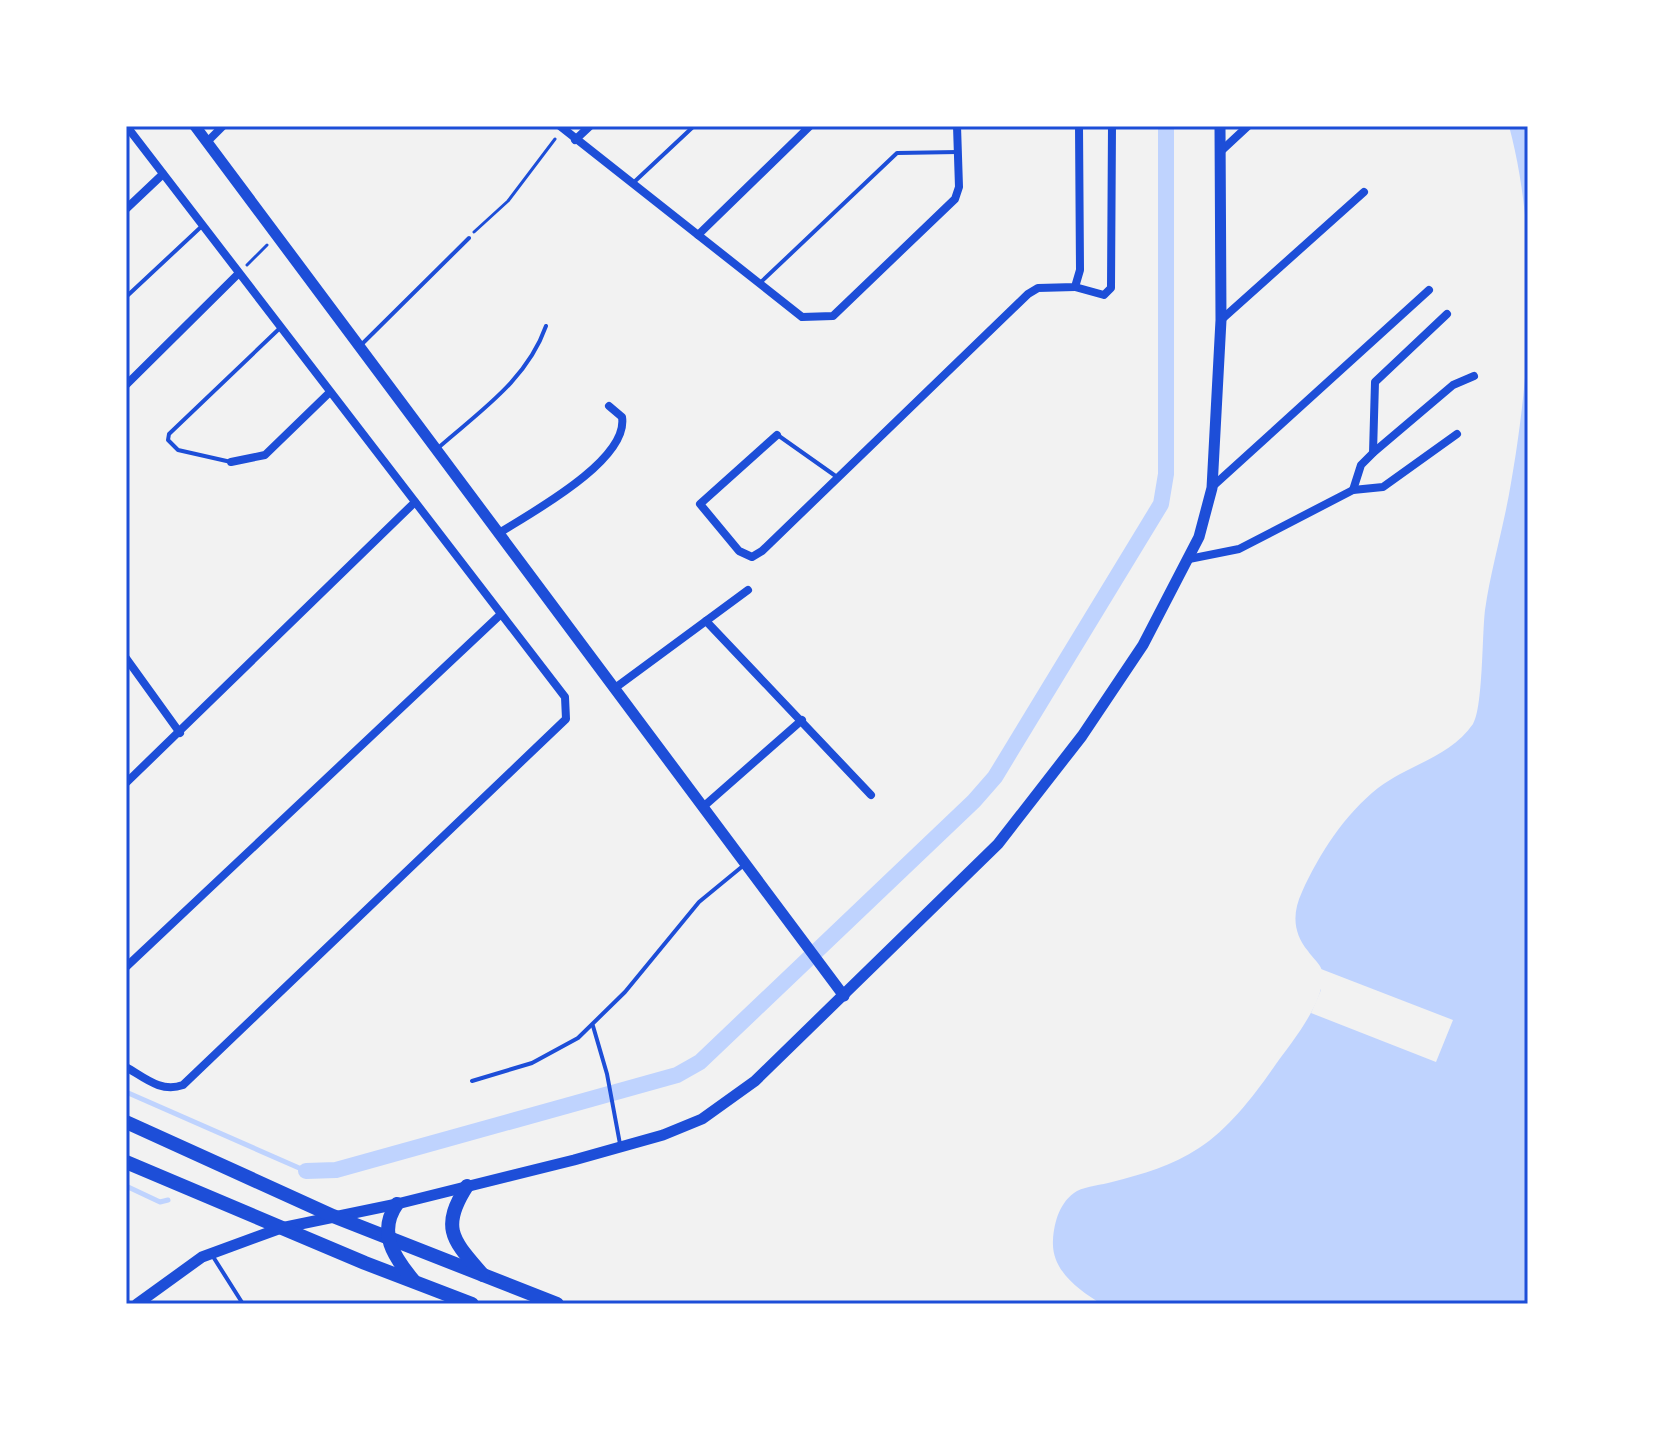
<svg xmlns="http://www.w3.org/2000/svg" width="1654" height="1430" font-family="'Archivo Narrow',sans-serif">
<rect width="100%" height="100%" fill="#f2f2f2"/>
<path fill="#bfd3fe" d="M 1509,126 L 1528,126 L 1528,1304 L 1102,1304 C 1078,1290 1051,1270 1053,1240 C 1054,1222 1060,1201 1077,1191 C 1087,1186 1102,1185 1112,1182 C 1143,1174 1172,1166 1199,1148 C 1229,1129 1256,1093 1276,1064 C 1291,1043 1331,995 1321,968 C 1319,963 1311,956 1308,951 C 1293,933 1292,913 1302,892 C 1319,854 1345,814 1378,788 C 1408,765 1450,757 1473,724 C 1483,708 1482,635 1485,610 C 1491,568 1504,526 1511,483 C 1531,369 1539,238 1509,126 Z"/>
<polygon fill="#f2f2f2" points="1321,969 1453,1020 1436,1062 1311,1013 1321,990"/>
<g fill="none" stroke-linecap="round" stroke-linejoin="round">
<g stroke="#bfd3fe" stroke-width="5">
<polyline points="126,1092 306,1171"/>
<polyline points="126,1186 160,1202 168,1200"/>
</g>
<polyline stroke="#bfd3fe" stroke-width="16" points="306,1171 336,1170 677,1075 700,1062 974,801 995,777 1161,504 1166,474 1166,126"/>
<g stroke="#1d4ed8" stroke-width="3">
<polyline points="474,232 508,201 555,139"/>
<polyline points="247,265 267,245"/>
</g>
<g stroke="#1d4ed8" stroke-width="4">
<polyline points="632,184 694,126"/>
<polyline points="760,283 897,153 958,152"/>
<polyline points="126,297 202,226"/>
<polyline points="360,346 469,238"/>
<polyline points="779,436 837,477"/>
<path d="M 438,448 C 480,411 527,380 546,326"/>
<polyline points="231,462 178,450 168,440 169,434 280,328"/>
<polyline points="593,1026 607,1074 620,1144"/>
<polyline points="472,1081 532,1063 578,1038 625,992 699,902 744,865"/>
<polyline points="212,1255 243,1304"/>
</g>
<g stroke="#1d4ed8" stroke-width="8">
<polyline points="560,126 802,317 833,316 955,199 959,187 957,126"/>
<polyline points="575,140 590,126"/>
<polyline points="207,142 223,126"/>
<polyline points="1220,152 1248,126"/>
<polyline points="126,209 163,174"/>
<polyline points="698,235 810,126"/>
<polyline points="1075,287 1104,295 1111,288 1112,126"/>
<polyline points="1221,320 1364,192"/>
<polyline points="126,385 238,274"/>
<polyline points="777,435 700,504 739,551 752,557 762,551 1028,294 1038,288 1075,287 1080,270 1079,126"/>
<polyline points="1374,452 1453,385 1474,376"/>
<polyline points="231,462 265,455 330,392"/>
<polyline points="1212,487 1429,290"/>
<polyline points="1353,490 1361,465 1373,453 1375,382 1447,314"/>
<path d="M 499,533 C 531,513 629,460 622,417 L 609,406"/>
<polyline points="1189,559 1239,549 1353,490 1383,487 1457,434"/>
<polyline points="706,621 871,795"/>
<polyline points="126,658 180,733"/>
<polyline points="615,688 748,590"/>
<polyline points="126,783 415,502"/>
<polyline points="703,807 802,720"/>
<polyline points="126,967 501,614"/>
<path d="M 126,1067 C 145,1078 161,1093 183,1085 L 566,719 L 565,697 L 128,128"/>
</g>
<g stroke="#1d4ed8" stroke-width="11">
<polyline points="195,126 844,996"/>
<polyline points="137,1304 202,1257 281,1228 397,1204 574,1160 663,1135 702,1119 755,1081 998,844 1082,736 1143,645 1199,537 1212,488 1221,320 1220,126"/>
</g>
<g stroke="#1d4ed8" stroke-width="14">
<polyline points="126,1122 333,1216 557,1304"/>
<polyline points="126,1162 365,1263 472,1304"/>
<path d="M 467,1186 C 439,1229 454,1241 483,1275"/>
<path d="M 397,1204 C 377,1232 394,1257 413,1280"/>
</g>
</g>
<rect width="1654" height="1430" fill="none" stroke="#ffffff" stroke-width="256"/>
<rect x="128" y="128" width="1398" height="1174" fill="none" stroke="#1d4ed8" stroke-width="3"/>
</svg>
